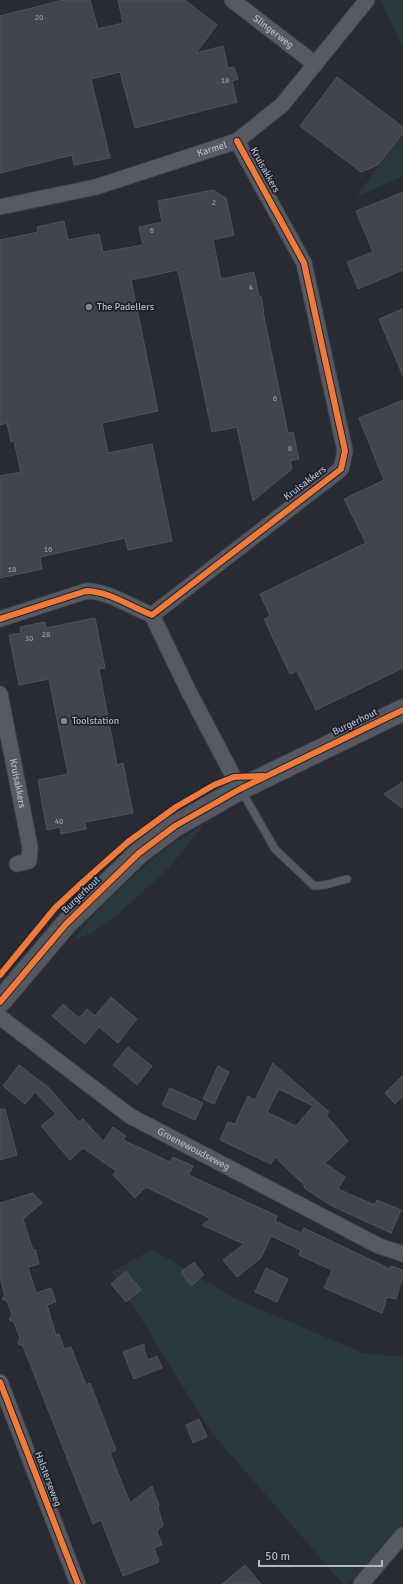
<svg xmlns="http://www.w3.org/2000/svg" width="403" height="1584" font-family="Signika,sans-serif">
<rect width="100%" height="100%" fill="#282b32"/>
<g fill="#29383c">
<polygon points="381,0 403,0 403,49"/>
<polygon points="403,133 403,176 356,197"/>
<path d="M 203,825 L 169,868 L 118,914 L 91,934 L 73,940 C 110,895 153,853 203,825 Z"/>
<polygon points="152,1249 234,1298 363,1353 403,1357 403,1524 349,1584 343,1584 211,1432 112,1272"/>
</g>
<g fill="#42454b" stroke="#50535a" fill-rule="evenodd">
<polygon points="63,0 90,0 98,29 123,23 118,0 185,0 217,25 196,53 223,46 228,68 234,67 238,79 232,81 237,102 135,128 120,72 91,79 110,158 74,165 72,155 0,173 0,16"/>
<polygon points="337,77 403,127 403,133 378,165 361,172 300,126"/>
<polygon points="213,190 226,198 234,235 213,240 221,279 254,272 259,297 261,296 264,312 263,312 288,433 293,432 299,459 290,461 292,469 253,501 237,427 212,432 178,270 131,280 158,411 102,423 108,453 152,444 172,541 128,550 125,538 40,557 42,569 0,578 0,476 21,472 14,441 11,442 7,423 0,425 0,240 38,232 37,227 64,221 68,240 99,234 103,252 143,245 139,227 162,222 158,201"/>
<polygon points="403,192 403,270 358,289 347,262 373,252 356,211"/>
<polygon points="403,309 403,376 379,319"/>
<polygon points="403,400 403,668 316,710 297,671 290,674 264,619 270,616 260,594 366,543 344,499 384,480 359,418"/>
<polygon points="95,618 105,668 99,669 117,765 123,763 133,813 85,822 86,829 61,834 60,827 47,830 38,780 68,774 49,679 19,685 9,635 21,633 20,627 45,622 46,628"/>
<polygon points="403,782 403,809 384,794"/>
<polygon points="111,997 137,1019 118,1043 99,1027 85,1044 52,1016 63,1004 79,1018 87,1009 95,1016"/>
<polygon points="128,1047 152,1066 137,1085 113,1065"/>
<path d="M 273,1063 L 329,1112 L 326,1115 L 348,1141 L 325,1163 L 345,1177 L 338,1189 L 375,1205 L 377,1200 L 401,1210 L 391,1233 L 332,1206 L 304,1188 L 305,1186 L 275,1157 L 271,1164 L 220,1140 L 228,1122 L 235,1124 L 248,1096 L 255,1100 ZM 279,1089 L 313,1106 L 296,1126 L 267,1112 Z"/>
<polygon points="19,1065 48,1087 79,1122 83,1119 103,1141 113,1127 126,1136 123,1140 170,1162 173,1157 193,1166 189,1175 277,1216 275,1221 301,1233 304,1228 390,1269 391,1266 403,1270 403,1277 396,1299 387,1297 382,1313 324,1288 332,1270 299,1255 301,1250 271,1236 261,1258 237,1277 223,1260 244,1244 202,1225 211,1219 146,1187 135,1198 113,1175 116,1171 83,1148 70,1160 41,1126 56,1114 35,1092 25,1104 3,1086"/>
<polygon points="218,1066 229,1072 214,1104 203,1099"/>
<polygon points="403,1075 403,1096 395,1104 385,1093"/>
<polygon points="170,1088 203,1103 195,1120 162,1105"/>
<polygon points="0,1109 5,1109 17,1155 0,1160"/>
<polygon points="33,1193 42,1203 23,1219 33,1250 35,1249 39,1264 28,1267 36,1293 51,1288 56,1302 47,1305 56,1335 59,1334 64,1349 71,1347 86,1385 90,1383 116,1450 110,1453 130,1503 152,1486 159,1506 158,1507 163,1526 157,1531 162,1545 154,1548 159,1562 123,1576 101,1520 93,1524 23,1346 18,1344 20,1338 14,1322 9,1320 12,1315 7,1301 2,1299 5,1295 0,1278 0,1203"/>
<polygon points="194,1262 204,1275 191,1286 181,1272"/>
<polygon points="266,1268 288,1279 277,1302 255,1292"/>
<polygon points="126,1271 141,1290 126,1302 111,1284"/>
<polygon points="144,1344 144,1350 148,1360 157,1356 162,1368 134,1379 123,1352"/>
<polygon points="199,1419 207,1437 193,1443 186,1425"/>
<polygon points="245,1565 261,1584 222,1584"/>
</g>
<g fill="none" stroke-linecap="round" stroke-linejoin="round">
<defs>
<polyline id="lane" points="241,790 275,849 314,886 325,885 347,879"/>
<g id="street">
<path id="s1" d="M 232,0 L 315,64"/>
<path id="s2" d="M 0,207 L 96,187 L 237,141 L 282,105 L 367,0"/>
<polyline points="152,615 188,690 240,789"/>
<path d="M 0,619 L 86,591 C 109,591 131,607 152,615 L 341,469 L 345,451 L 304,263 L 237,141"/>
<path id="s3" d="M 0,694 L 30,847 L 29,861 L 17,864"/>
<path id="s4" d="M 0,1017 L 130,1116 L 379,1246 L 403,1254"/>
<polyline points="0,1382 78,1584"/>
<polyline points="361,1584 403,1535"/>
</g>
<polyline id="secondary" points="0,1002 66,924 139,853 175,826 240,789 403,710"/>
</defs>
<use href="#lane" stroke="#44464b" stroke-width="9"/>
<use href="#street" stroke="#44464b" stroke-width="17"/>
<use href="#secondary" stroke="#44464b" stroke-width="23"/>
<use href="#lane" stroke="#575a61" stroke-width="7"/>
<use href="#street" stroke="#575a61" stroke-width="15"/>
<use href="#secondary" stroke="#55595f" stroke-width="21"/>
<defs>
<g id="cycleway">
<path d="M 0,619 L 86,591 C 109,591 131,607 152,615 L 341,469 L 345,451 L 304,263 L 237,141"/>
<polyline points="0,975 55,908 84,881 128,842 176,807 214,785 234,777 264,776"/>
<polyline points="0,1002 66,924 139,853 175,826 240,789 403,710"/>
<polyline points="0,1382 78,1584"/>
</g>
</defs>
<use href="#cycleway" stroke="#1c212d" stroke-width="8"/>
<use href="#cycleway" stroke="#f17a3a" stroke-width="6"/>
</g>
<g fill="#818691" stroke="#1c212d" stroke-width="1.5">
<circle cx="89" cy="307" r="4"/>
<circle cx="64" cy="721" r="4"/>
</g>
<g text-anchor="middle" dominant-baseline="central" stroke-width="3.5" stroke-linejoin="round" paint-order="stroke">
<g font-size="8" fill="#959aa6">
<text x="39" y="17">20</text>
<text x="225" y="80">18</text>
<text x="214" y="202">2</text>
<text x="152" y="230">6</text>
<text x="251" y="287">4</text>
<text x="275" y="398">6</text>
<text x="290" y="448">8</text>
<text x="48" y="549">16</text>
<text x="12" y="569">18</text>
<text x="46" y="634">28</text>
<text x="29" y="638">30</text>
<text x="59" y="821">40</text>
</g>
<g font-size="10" fill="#b1b7c4" stroke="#1c212d">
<text stroke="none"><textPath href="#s1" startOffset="52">Slingerweg</textPath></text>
<text stroke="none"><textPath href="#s2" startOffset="220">Karmel</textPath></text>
<text transform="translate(265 170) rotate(61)">Kruisakkers</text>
<text transform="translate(305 483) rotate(-37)">Kruisakkers</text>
<text transform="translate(355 722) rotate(-26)">Burgerhout</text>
<text stroke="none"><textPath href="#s3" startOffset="91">Kruisakkers</textPath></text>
<text transform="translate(81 895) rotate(-44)">Burgerhout</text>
<text stroke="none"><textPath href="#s4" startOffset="235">Groenewoudseweg</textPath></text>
<text transform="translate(48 1479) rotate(69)">Halsterseweg</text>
</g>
<g font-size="10" fill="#b1b7c4" stroke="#1c212d" text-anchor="start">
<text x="97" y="307">The Padellers</text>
<text x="72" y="721">Toolstation</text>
</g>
</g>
<path d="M259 1560v6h123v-6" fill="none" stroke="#b1b7c4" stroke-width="2"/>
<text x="265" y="1560" font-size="12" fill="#b1b7c4" stroke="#1c212d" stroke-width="3" paint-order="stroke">50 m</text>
</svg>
